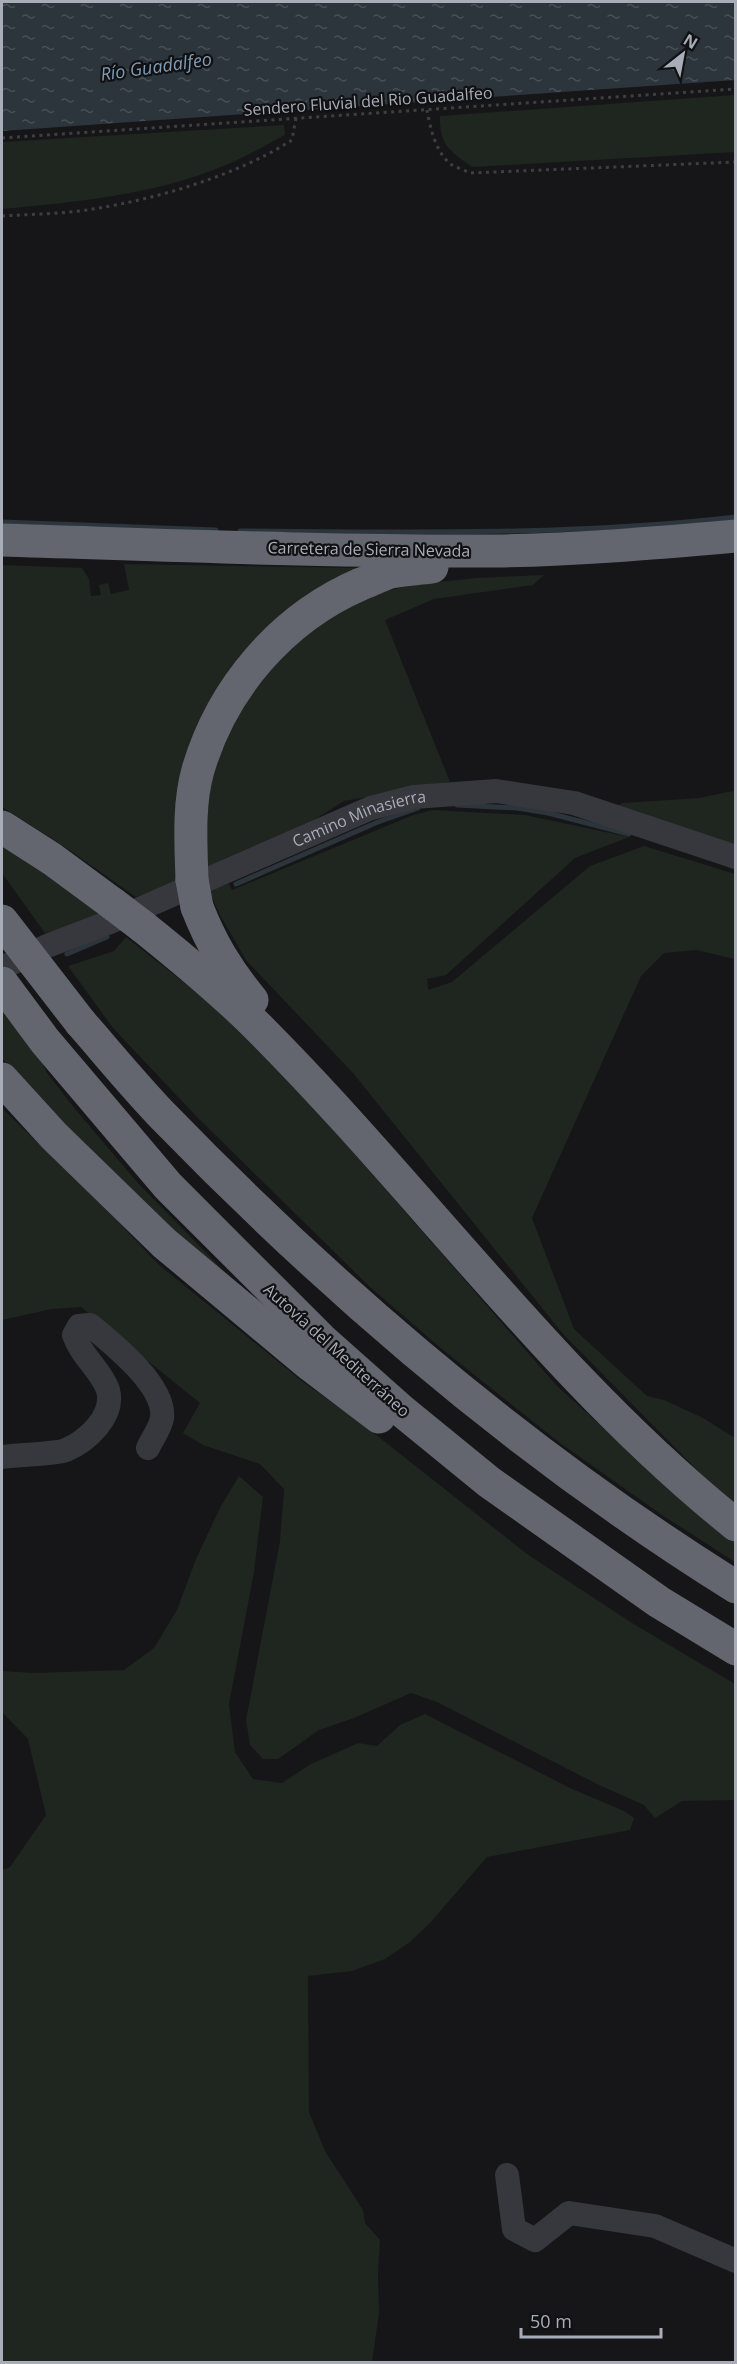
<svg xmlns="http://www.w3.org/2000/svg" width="737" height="2364" font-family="'Open Sans',sans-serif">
<defs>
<pattern id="water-ripples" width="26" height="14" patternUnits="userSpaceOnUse" patternTransform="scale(1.5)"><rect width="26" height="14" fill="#2c353c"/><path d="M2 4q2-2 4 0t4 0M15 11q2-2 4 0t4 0" fill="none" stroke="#485056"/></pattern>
</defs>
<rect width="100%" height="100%" fill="#161618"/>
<g fill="#1e261f">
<path d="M 735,95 L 735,152 L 472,167 C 450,151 439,145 440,116 Z"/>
<path d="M 284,125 L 285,135 C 265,145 245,158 223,166 C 154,195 76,202 2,209 L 2,142 Z"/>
<polygon points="124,564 363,568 256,642 178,883 136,897 62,845 2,807 2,565 82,568 89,579 91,596 101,595 99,585 108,583 111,594 129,590"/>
<polygon points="544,575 533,585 434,599 385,620 450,782 344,801 298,830 205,874 207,787 222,744 248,698 277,657 310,628 369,595 412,585 476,578"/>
<polygon points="733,791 736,799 735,846 615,806 624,803 699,798"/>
<polygon points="433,810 525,815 629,837 575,858 446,975 427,979 428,990 452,982 590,866 644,846 735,874 735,959 696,950 664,953 641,976 532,1218 574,1329 647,1396 664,1400 703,1418 735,1438 735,1503 701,1474 563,1334 353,1073 246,960 220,915 208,889 228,882 232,890 413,815"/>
<polygon points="2,842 113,915 45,933 2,873"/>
<polygon points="126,937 214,1006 277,1069 320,1114 556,1385 680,1497 735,1541 735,1562 662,1515 560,1443 443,1350 371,1288 197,1117 113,1028 68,966 114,951"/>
<polygon points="2,1000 34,1047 47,1073 76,1110 137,1182 260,1308 142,1209 2,1059"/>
<polygon points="2,1108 107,1210 158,1264 303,1382 356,1419 527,1554 632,1623 735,1684 735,1800 682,1801 655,1818 644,1805 599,1785 437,1702 411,1693 354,1718 319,1730 278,1759 263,1759 250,1745 246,1720 280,1541 284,1489 260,1464 203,1445 183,1433 200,1403 81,1307 52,1309 2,1320"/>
<polygon points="239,1476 263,1497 254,1572 229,1704 235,1752 253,1779 282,1783 311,1764 358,1743 377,1746 400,1725 425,1714 570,1788 624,1811 634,1818 630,1830 487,1857 431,1922 410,1942 385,1959 352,1971 308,1976 309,2112 325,2151 363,2210 365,2223 380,2240 378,2274 379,2313 372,2362 2,2362 2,1870 10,1867 46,1815 28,1739 2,1712 2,1671 34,1673 124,1670 154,1648 177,1610 196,1559 221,1506"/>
</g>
<polygon fill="url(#water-ripples)" points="2,2 735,2 735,80 2,131"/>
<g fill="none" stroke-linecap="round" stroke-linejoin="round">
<g stroke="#2c353c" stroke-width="5">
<polyline points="2,522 216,530"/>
<path d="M 240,531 C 405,532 571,536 736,517"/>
<polyline points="457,805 517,808 548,813 629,834"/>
<polyline points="236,884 378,822 418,808"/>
<polyline points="67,954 107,937"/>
</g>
<g stroke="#3d3f44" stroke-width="3" stroke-dasharray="3 4.5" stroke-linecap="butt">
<path d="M 427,110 C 430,127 436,154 452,165 C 457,168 464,170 470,173 L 736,162"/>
<polyline points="2,138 736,89"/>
<path d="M 2,216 C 32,214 63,214 93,209 C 157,199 238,175 292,140 L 296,118"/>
</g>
<g stroke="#37383d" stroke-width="24">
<path id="s1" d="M 2,968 L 47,946 L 110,922 L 371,808 L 414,797 L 496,791 L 574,803 L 736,857"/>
<path d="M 2,1457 C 15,1455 57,1454 66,1450 C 87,1441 115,1416 108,1390 C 101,1370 81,1356 74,1335 L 79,1326 L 90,1325 C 113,1344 166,1386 162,1418 C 161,1427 152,1439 148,1448"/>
<polyline points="507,2175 514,2229 535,2240 569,2213 655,2226 736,2261"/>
</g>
<g stroke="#63666e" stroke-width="33">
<path d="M 2,540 C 166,545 331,552 496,551 C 576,550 656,543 736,536"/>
<polyline points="2,827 52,859 113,904"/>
<path d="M 192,880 C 191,844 188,805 198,770 C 222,688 282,618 361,584 C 371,580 381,575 391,572 C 404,569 418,569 432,567"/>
<path d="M 197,907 C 211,943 227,970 252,1000"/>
<path d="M 142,926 C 182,958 222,991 258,1027 C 421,1190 555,1380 736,1525"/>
<polyline points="2,983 45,1041 168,1186 321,1339 402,1411 489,1482 659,1602 736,1649"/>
<path d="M 81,1023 C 109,1055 136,1088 165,1118 C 337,1295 526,1456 736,1587"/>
<polyline points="2,1079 54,1136 164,1243 308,1363 379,1417"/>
</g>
<g stroke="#63666e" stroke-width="33">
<polyline points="192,880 197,907"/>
<polyline points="113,904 142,926"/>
<polyline points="2,921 81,1023"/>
</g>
</g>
<g text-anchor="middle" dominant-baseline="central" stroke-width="4.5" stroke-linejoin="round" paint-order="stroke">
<g font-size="16" fill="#a8adb8" stroke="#111113">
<text transform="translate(368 101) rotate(-4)">Sendero Fluvial del Rio Guadalfeo</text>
<text transform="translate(369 549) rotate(1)">Carretera de Sierra Nevada</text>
<text stroke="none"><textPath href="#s1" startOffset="388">Camino Minasierra</textPath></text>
<text transform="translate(337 1350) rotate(42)">Autovía del Mediterráneo</text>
</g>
<g font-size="18" font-style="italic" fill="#7f9bb3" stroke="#111113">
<text transform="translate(156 66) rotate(-8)">Río Guadalfeo</text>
</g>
</g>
<rect width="737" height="2364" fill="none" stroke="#a8adb8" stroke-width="6"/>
<g transform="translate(683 54) rotate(31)" stroke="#111113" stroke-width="4.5" paint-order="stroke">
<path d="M0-4.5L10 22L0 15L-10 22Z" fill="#a8adb8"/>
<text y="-9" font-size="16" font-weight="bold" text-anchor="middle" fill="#a8adb8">N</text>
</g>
<path d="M521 2328v9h140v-9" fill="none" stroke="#a8adb8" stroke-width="3"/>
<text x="530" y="2328" font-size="18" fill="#a8adb8" stroke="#111113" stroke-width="4.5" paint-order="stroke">50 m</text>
</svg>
